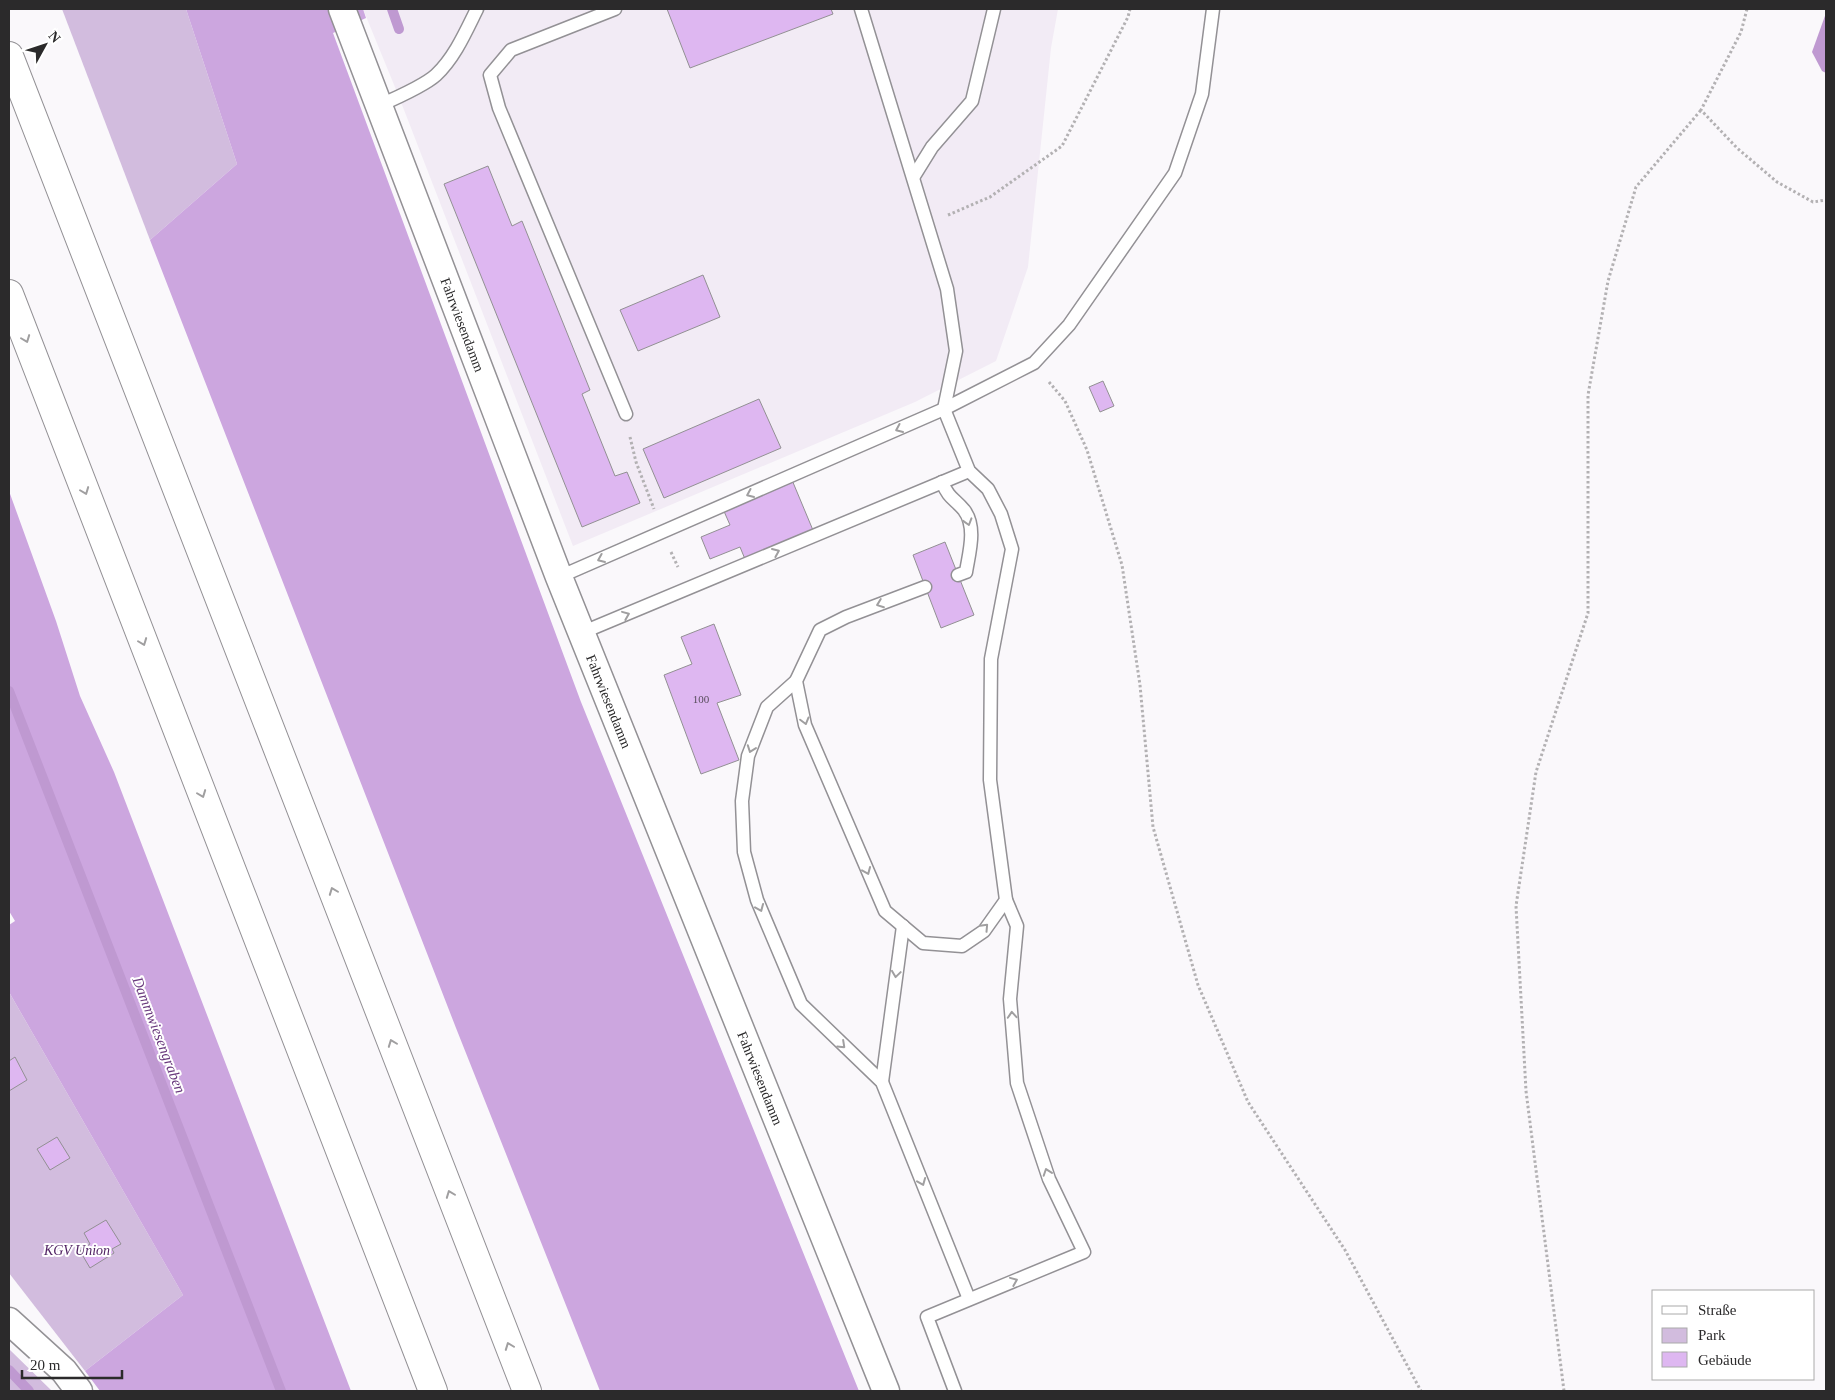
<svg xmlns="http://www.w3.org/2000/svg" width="1835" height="1400" font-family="'Times New Roman',serif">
<rect width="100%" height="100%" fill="#faf8fb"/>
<polygon fill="#f2ebf5" points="363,9 1058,9 1051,48 1028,267 996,361 915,402 573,546 399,97"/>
<g fill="#d2bcde">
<polygon points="62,9 186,9 237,164 150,240"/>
<polygon points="9,992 183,1295 85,1371 9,1273"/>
<polygon points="9,1348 10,1350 52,1391 9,1391"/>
</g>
<g fill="#cca6df">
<polygon points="186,9 363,9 366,18 333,33 581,702 859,1391 600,1391 456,1028 150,240 237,164"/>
<polygon points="9,491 56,621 80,696 114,772 351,1391 100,1391 85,1371 183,1295 9,992 9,925 15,921 9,911"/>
</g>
<polygon fill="#bf99d1" points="1826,13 1826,73 1822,71 1812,52"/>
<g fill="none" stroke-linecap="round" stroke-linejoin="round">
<g stroke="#bf99d1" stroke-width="10">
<polyline points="392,9 399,29"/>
<polyline points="9,691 281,1391"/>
<polyline points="9,1370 29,1391"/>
</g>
</g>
<g fill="#deb7f1" stroke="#929093">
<polygon points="667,9 831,9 833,14 690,68"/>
<polygon points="488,166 512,226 522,221 590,390 582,394 615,476 627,472 640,503 582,527 444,184"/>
<polygon points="703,275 720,317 638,351 620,310"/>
<polygon points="1103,381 1114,406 1100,412 1089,387"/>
<polygon points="759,399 781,448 664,498 643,449"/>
<polygon points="792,480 815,535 747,564 740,547 710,559 701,537 730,525 723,509"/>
<polygon points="945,542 974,615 941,628 913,555"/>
<polygon points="714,624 741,695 717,703 739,760 701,774 664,675 692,664 681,637"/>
<polygon points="15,1057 27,1080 9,1091 9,1061"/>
<polygon points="57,1137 70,1158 50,1170 37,1149"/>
<polygon points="106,1220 121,1244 112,1249 114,1253 90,1268 80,1251 90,1244 84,1233"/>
</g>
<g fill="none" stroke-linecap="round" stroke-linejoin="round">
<defs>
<g id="service">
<polyline points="615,9 511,50 490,75 499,108 626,414"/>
<polyline points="861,9 947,289 956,351 944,409 969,471 988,489 1001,514 1012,549 991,659 990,780 1006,900 984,931 962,946 923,943 885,911 805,725 796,681 820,630 846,617 925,587"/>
<path d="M 378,106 C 394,99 424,86 436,75 C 455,57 466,31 477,9"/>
<polyline points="914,176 932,147 972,101 994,9"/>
<path d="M 942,482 C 949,499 954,498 964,510 C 977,527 969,553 966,572 L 958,575"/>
<polyline points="559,577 944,409 1034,363 1069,325 1175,173 1202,94 1213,9"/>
<polyline points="581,633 969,471"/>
<polyline points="796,681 767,707 748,756 742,801 744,852 757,900 801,1004 882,1082 969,1299"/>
<polyline points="882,1082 903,926"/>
<polyline points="955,1391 927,1317 1084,1252 1049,1179 1017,1083 1010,999 1017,926 1006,900"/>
</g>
<g id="minor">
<path id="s1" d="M 342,9 L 559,577 L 886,1391"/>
<polyline points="9,1321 64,1371 79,1391"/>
</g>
<g id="motorway">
<polyline points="9,56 527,1391"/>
<polyline points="9,294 433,1391"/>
</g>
</defs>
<use href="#service" stroke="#939195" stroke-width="15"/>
<use href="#minor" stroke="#939195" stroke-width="29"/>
<use href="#motorway" stroke="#939195" stroke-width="30"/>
<g stroke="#b3b1b3" stroke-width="3" stroke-dasharray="2.5 2.5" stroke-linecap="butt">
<polyline points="1747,9 1741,32 1701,110 1737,148 1777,182 1813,202 1826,200"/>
<polyline points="948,215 990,197 1062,146 1128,17 1130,9"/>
<polyline points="1049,382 1065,401 1087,450 1122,565 1140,685 1153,827 1198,985 1248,1102 1345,1250 1421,1391"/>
<polyline points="630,437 636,462 654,509"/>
<polyline points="671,552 678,567"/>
<polyline points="1564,1391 1526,1091 1516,906 1536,772 1588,613 1588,395 1608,281 1636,187 1701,110"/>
</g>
<use href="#service" stroke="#fff" stroke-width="12"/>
<use href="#minor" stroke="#fff" stroke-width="26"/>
<use href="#motorway" stroke="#fff" stroke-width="28"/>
</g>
<defs><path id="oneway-chevron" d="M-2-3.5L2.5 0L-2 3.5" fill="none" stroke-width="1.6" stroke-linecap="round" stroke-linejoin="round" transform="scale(1.25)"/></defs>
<g stroke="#a09fa0">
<use href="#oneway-chevron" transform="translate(26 339) rotate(69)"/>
<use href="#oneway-chevron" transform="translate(899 429) rotate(156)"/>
<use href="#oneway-chevron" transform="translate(85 491) rotate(69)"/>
<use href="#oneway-chevron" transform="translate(750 494) rotate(156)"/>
<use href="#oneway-chevron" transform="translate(968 522) rotate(73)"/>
<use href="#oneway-chevron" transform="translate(776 552) rotate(-23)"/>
<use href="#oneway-chevron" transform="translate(601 559) rotate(157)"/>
<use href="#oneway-chevron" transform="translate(880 604) rotate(159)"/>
<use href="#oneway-chevron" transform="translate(626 615) rotate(-22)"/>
<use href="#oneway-chevron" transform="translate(143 642) rotate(69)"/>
<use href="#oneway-chevron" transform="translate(805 721) rotate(75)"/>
<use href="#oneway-chevron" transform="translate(751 749) rotate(110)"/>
<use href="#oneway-chevron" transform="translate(202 794) rotate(69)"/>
<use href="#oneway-chevron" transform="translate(867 871) rotate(67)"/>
<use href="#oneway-chevron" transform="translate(333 891) rotate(-111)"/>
<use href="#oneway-chevron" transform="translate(760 908) rotate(67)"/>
<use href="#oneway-chevron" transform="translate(985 927) rotate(-47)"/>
<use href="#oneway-chevron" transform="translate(896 974) rotate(98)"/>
<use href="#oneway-chevron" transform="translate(1012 1015) rotate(-94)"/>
<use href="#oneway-chevron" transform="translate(392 1043) rotate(-111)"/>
<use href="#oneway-chevron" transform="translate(842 1045) rotate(43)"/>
<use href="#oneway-chevron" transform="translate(1047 1172) rotate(-109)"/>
<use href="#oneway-chevron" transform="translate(922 1182) rotate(68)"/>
<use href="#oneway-chevron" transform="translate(450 1194) rotate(-111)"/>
<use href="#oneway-chevron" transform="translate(1014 1281) rotate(-22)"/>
<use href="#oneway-chevron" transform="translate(509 1346) rotate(-111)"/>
</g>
<g text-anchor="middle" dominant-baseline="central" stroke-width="4" stroke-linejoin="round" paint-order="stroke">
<g font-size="11" fill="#584d5c">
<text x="701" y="699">100</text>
</g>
<g font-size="14" fill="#2b2a2b" stroke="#fff">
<text stroke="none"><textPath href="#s1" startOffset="338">Fahrwiesendamm</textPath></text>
<text stroke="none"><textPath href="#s1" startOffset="742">Fahrwiesendamm</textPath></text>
<text stroke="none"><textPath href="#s1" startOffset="1148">Fahrwiesendamm</textPath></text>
</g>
<g font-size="14" font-style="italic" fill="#4d1e60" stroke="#fff">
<text x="77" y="1250">KGV Union</text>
</g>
<g font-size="15" font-style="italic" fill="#69397d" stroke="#fff">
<text transform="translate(159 1035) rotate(69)">Dammwiesengraben</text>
</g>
</g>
<rect width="1835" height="1400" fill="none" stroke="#2b2a2b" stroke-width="20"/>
<rect x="1652" y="1290" width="162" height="90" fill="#ffffff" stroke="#aaaaaa"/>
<rect x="1662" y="1306" width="25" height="8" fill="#ffffff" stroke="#aaaaaa"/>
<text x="1698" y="1315" font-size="15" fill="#2b2a2b">Straße</text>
<rect x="1662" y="1328" width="25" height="15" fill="#d2bcde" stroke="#aaaaaa"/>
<text x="1698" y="1340" font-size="15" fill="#2b2a2b">Park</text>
<rect x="1662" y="1352" width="25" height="15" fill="#deb7f1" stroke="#aaaaaa"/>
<text x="1698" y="1365" font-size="15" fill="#2b2a2b">Gebäude</text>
<g transform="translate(45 45) rotate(50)" stroke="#ffffff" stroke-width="4" paint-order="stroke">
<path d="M0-4L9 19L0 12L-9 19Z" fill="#2b2a2b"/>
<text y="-8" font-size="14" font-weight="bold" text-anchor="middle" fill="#2b2a2b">N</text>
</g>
<path d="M22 1370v8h100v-8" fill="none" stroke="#2b2a2b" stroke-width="2.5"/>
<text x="30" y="1370" font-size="15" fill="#2b2a2b" stroke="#ffffff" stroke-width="4" paint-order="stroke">20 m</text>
</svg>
